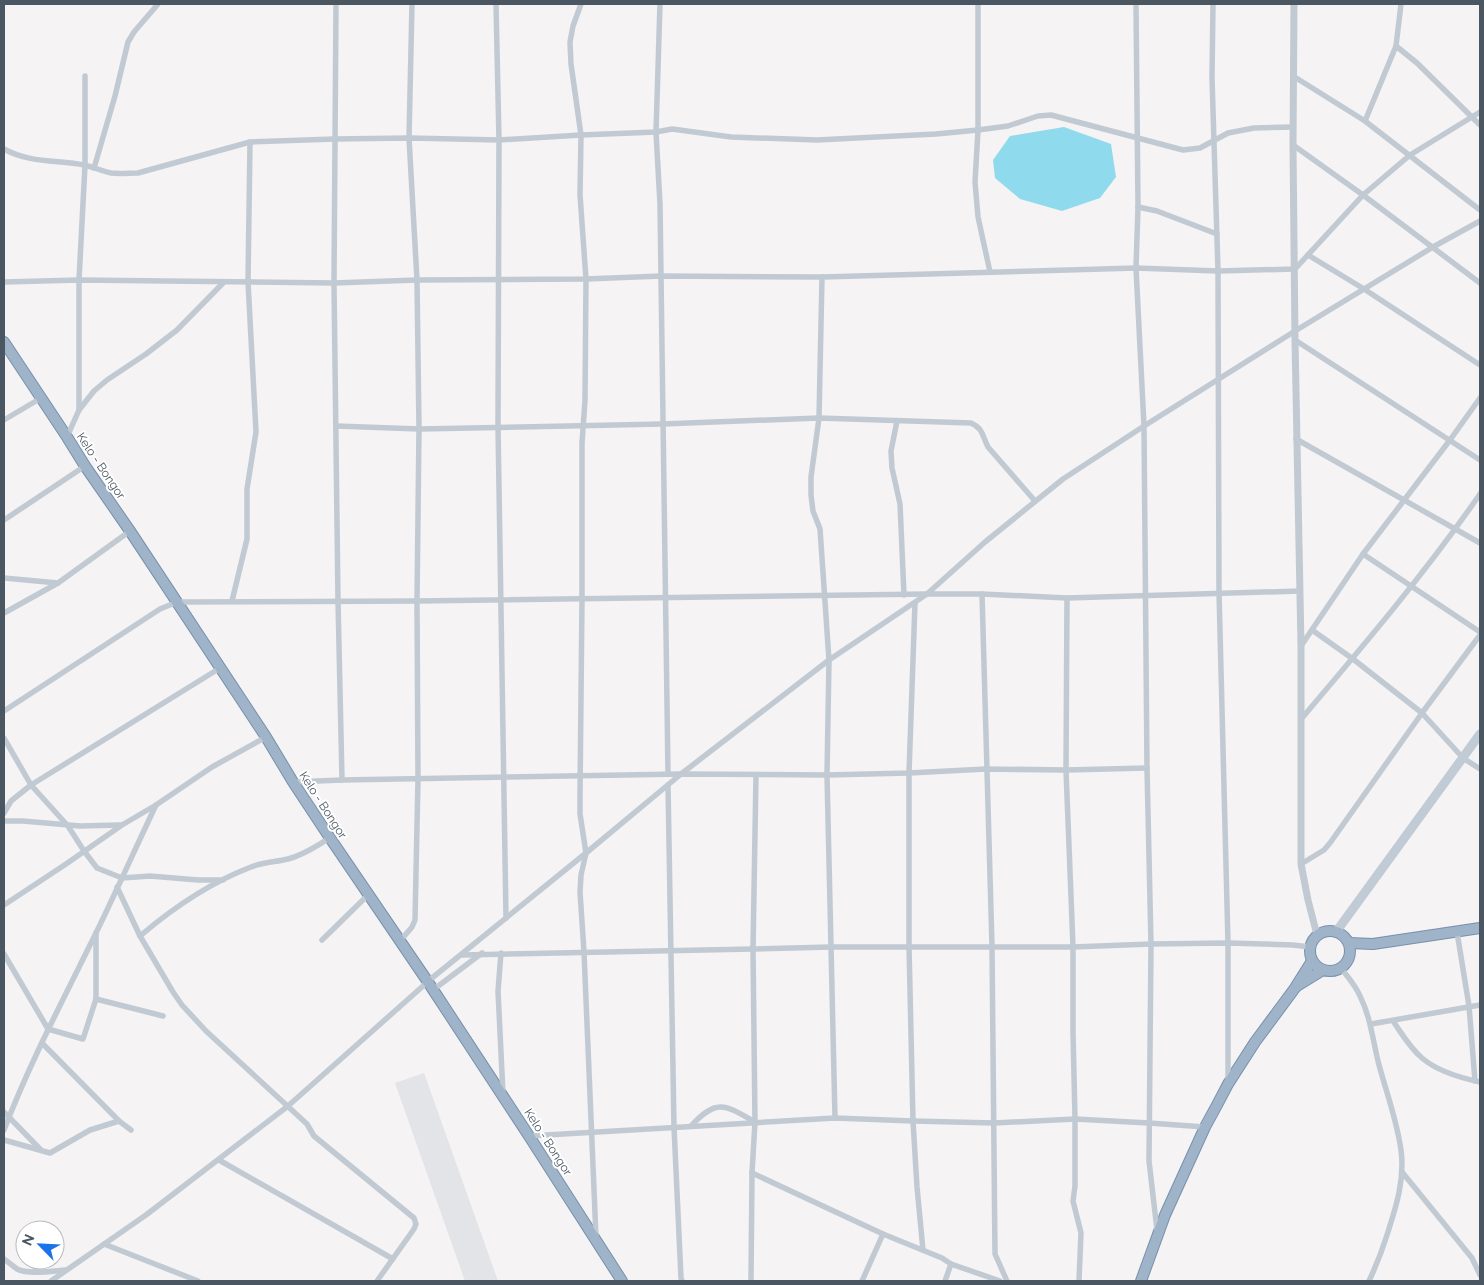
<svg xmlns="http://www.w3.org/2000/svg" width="1484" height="1285" font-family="Raleway,sans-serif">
<rect width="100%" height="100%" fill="#f5f3f3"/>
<polygon fill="#e2e4e7" points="424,1073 498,1281 465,1281 395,1083"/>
<polygon fill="#90daee" points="1064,127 1111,144 1116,177 1100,198 1062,211 1020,199 995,178 993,160 1010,136"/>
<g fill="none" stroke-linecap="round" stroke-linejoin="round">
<defs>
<g id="trunk">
<polyline points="4,342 67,437 85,466 130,531 266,737 293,782 330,838 428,982 529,1136 622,1281"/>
<circle cx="1330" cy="951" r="20"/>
<polyline points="1349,943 1373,944 1480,928"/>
<polyline points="1297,986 1323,970"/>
<polyline points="1141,1281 1165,1215 1205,1127 1217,1105 1228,1084 1255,1042 1295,988 1312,961"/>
</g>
</defs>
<use href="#trunk" stroke="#7690ad" stroke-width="12"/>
<g stroke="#c1cad2" stroke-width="5.5">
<polyline points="336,4 334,283 338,601 342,780"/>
<polyline points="496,4 499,140 498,426 506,918"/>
<polyline points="581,4 573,26 570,42 571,64 581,135 580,195 586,279 585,400 582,443 582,598 580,796 580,814 586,853 581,875 580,892 584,952 596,1237"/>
<polyline points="660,4 656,132 660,204 661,276 668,774"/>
<polyline points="978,4 978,130 975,182 978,217 990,272"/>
<polyline points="1136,4 1138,207"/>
<polyline points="1213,4 1212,78 1218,271 1219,592 1228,943 1228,1082"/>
<polyline points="1396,46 1417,63 1480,125"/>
<polyline points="1293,76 1365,121 1480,210"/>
<polyline points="1365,121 1396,46 1401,4"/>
<polyline points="1293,145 1363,195 1480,283"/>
<path d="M 4,149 C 29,163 57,160 84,165 C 93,167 102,171 111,173 C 120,174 129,173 138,173 L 250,142 L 335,139 L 409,138 L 499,140 L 581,135 L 656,132 L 672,129 L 731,137 L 817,140 L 936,134 L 978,130 L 1008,126 L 1038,116 L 1051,115 L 1183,150 L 1200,148 L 1228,133 L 1254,128 L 1293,127"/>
<polyline points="94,168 115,96 128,42 134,32 158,4"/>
<polyline points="1308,255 1364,289 1480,365"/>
<polyline points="822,277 819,418 811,477 811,495 813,511 820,529 829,660 827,775 835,1118"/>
<polyline points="4,282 79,280 334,283 417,280 586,279 661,276 822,277 1136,268 1218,271 1295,269 1363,195 1410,155 1480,112"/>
<polyline points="1295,340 1480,460"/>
<polyline points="79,410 94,391 107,380 146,354 177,330 224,282"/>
<polyline points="4,420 41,398"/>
<polyline points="897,421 891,451 892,468 900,504 904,595"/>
<path d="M 336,426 L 419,429 L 663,424 L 819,418 L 971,423 C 984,429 982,436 988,447 L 1035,501"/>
<polyline points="67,437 79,410 79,280 85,165 85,76"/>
<polyline points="1296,439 1480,543"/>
<polyline points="4,520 85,466"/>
<polyline points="1363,554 1480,632"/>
<polyline points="4,578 58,583"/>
<polyline points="982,594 992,946 995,1254 1007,1281"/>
<polyline points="1067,598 1066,770 1073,947 1073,1032 1075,1119 1075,1186 1073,1201 1081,1233 1079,1281"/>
<polyline points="232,601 247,539 247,489 256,432 248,282 250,142"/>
<polyline points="915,603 909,773 909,946 913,1121 917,1187 923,1250"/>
<polyline points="4,613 58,583 130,531"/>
<polyline points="1312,630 1353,659 1422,713 1463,758 1480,769"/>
<polyline points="1301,646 1363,554 1450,440 1480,398"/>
<polyline points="4,711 160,609 177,602 417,601 927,594 982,594 1067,598 1300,591"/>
<path d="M 1302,718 C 1364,645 1426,572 1480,494"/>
<polyline points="4,738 31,785 68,826 84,851 97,868 122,878 150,876 198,880 223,880"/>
<polyline points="293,782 342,780 681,774 827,775 909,773 986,769 1066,770 1147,768"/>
<polyline points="668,785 674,1127 681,1278 682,1281"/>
<polyline points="4,813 11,801 31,785 220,668"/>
<polyline points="4,821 23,821 80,826 120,825"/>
<polyline points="1301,864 1324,850 1330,843 1422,713 1480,635"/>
<polyline points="117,887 140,936 173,992 182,1005 206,1031 307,1124 314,1136 414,1218 416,1224 414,1229 377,1281"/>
<polyline points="4,905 66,864 122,825 156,805 212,767 266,737"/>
<polyline points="1457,932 1469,1006 1475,1081"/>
<path d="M 140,936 C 174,907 209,883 251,867 C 263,862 276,862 288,859 C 304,855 316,846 330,838"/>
<polyline points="322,940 368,895"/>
<polyline points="400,941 412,927 415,920 418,779 417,601 419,429 417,280 409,138 412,4"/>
<polyline points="501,953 498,991 503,1094"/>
<polyline points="4,954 48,1029 83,1039 96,999 96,933"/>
<polyline points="462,955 753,949 831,947 1073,947 1151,944 1228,943 1293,945 1310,947"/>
<path d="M 1341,968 C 1348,977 1356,986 1360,996 C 1371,1018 1373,1042 1379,1065 C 1387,1094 1397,1121 1401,1150 C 1405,1180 1396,1207 1387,1235 C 1382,1251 1376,1266 1369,1281"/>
<polyline points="433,990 482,953"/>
<polyline points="96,999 163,1016"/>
<path d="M 1393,1021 C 1402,1034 1410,1048 1422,1058 C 1437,1071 1461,1078 1480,1082"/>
<polyline points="1371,1024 1480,1005"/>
<polyline points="42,1043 119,1121"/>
<polyline points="4,1112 40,1149"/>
<path d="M 691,1126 C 717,1098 725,1105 755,1122"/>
<path d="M 4,1130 C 30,1062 64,998 96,933 C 117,890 136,847 156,805"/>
<polyline points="529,1136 835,1118 913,1121 994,1123 1075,1119 1149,1123 1205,1127"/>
<polyline points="4,1140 50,1153 90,1130 119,1121 131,1130"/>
<polyline points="219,1160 393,1259"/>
<polyline points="1402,1172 1472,1258 1480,1275"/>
<polyline points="752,1173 883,1234 942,1258 951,1264 1000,1281"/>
<polyline points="1157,1230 1149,1161 1151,944 1147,768 1144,426 1136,268 1138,207 1157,211 1217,234"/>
<polyline points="104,1244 198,1281"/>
<path d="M 4,1259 C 8,1262 13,1266 17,1269 C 28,1275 53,1271 66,1270"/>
<polyline points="51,1281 146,1215 288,1106 432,978 586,853 681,774 829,660 927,594 985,542 1063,479 1144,426 1295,331 1433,247 1480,221"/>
<polyline points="751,1281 752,1173 755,1122 753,949 756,775"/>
<polyline points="862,1281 883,1234"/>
<polyline points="945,1281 951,1264"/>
</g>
<polyline stroke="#c1cad2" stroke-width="7" points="1294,4 1293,145 1295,340 1301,646 1301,864 1308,900 1317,935"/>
<polyline stroke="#c1cbd6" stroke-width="9" points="1336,932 1480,734"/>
<use href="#trunk" stroke="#9fb4c9" stroke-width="10"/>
</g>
<g text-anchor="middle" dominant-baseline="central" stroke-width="4" stroke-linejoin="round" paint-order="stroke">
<g font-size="12" fill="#4a5661" stroke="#fff">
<text transform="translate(101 466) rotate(56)">Kelo - Bongor</text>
<text transform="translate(323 805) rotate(57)">Kelo - Bongor</text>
<text transform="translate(548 1142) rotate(57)">Kelo - Bongor</text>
</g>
</g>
<rect width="1484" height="1285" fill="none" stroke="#4a5661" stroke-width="10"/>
<g transform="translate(40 1245) rotate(294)"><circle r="24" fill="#ffffff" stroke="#b7bbc0"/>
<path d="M0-4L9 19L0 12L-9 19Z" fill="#1a73e8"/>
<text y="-8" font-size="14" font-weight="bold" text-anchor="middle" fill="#4a5661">N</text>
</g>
</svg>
